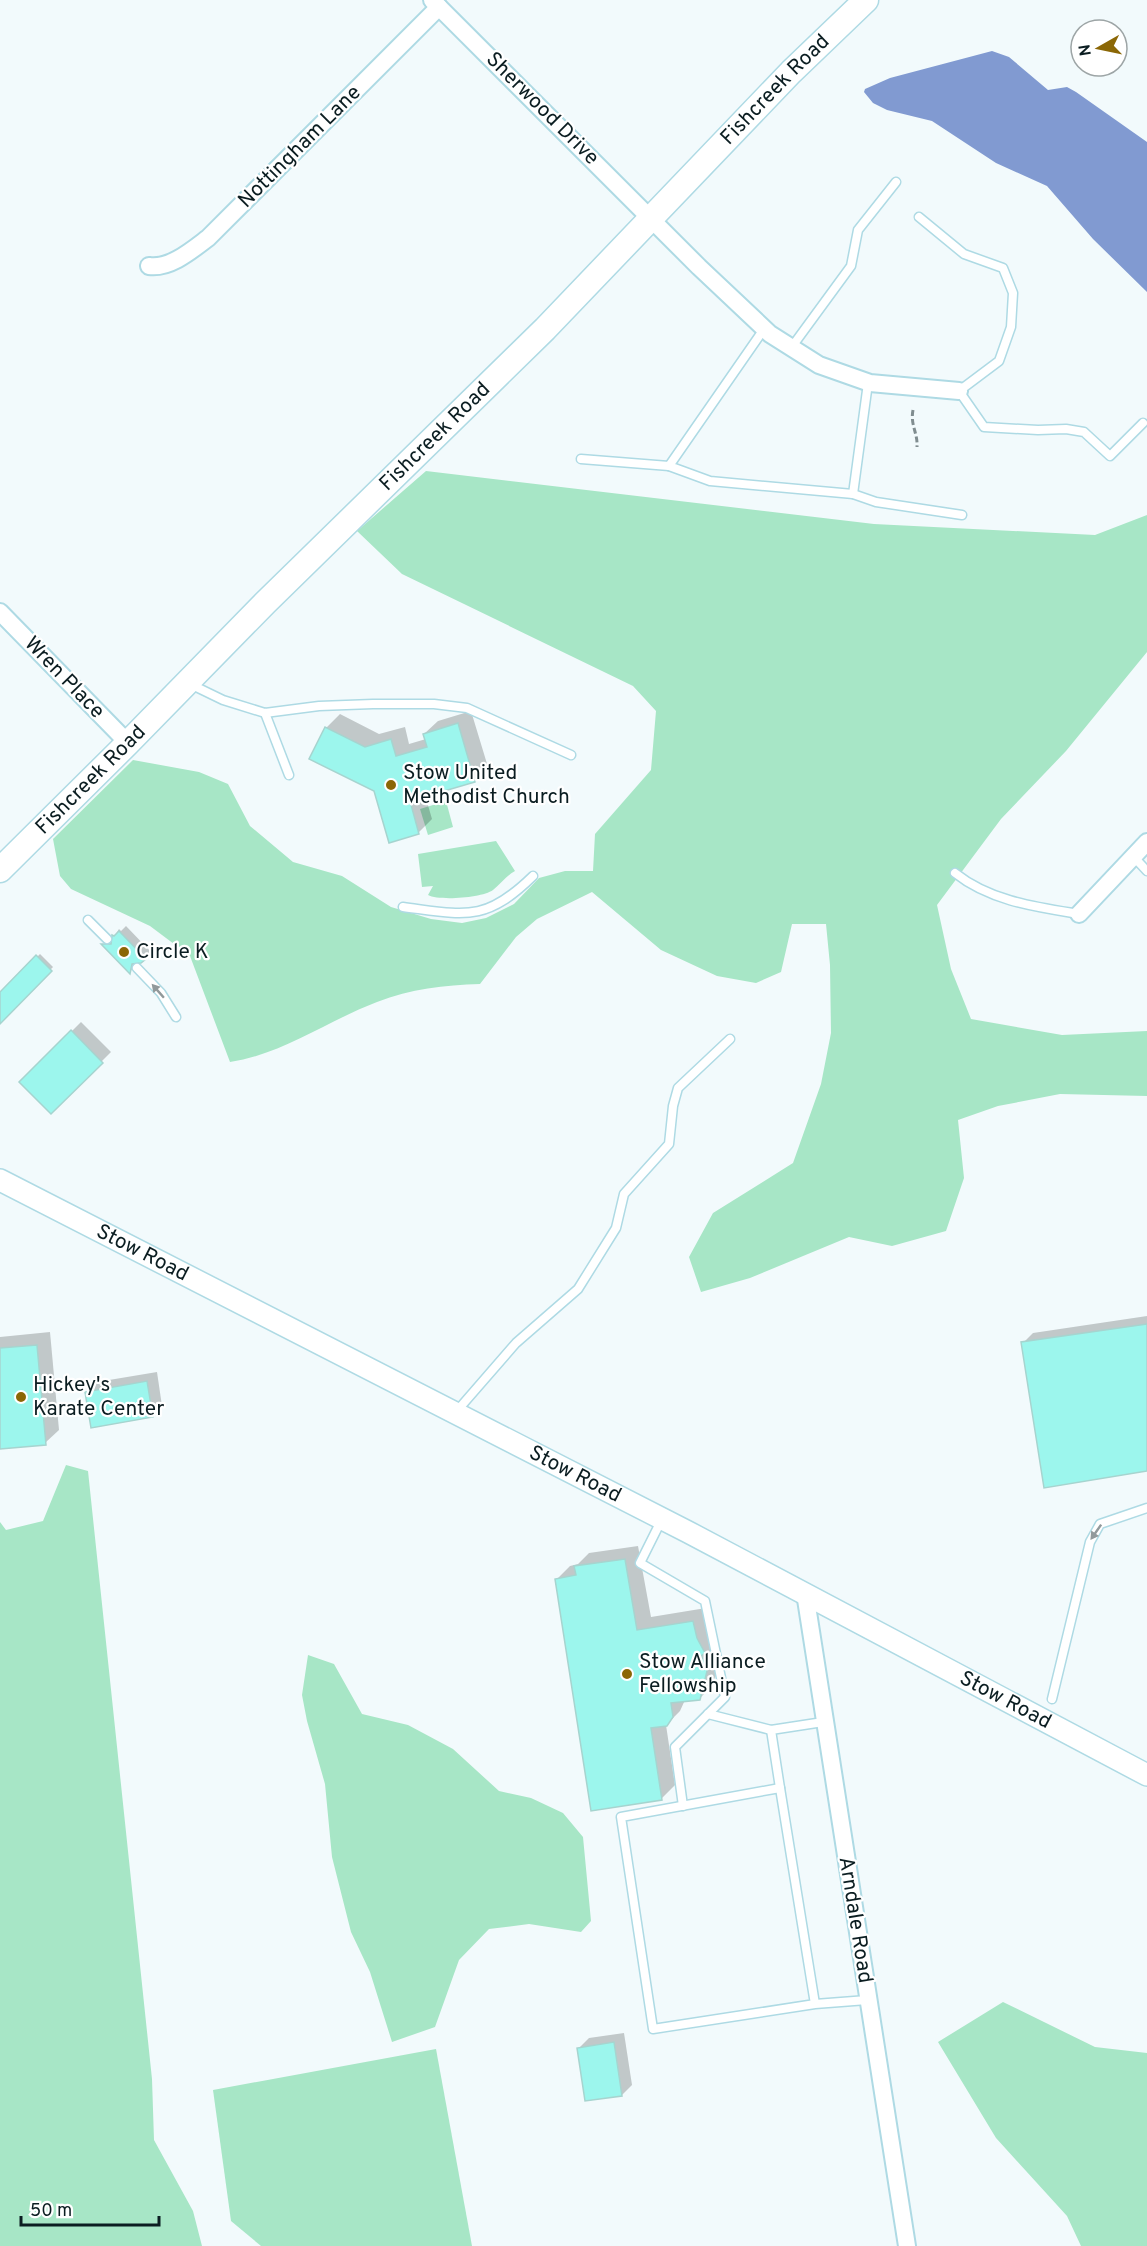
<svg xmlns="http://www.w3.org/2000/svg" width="1147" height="2246" font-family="Overpass,sans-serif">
<rect width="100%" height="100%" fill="#f2fafc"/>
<g fill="#a7e6c6">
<path d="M 426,471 L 874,524 L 1095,535 L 1147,515 L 1147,652 L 1066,751 L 1001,819 L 937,905 L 951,969 L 971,1019 L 1062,1035 L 1147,1031 L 1147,1096 L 1060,1094 L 998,1106 L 958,1120 L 964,1178 L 946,1231 L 892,1246 L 849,1237 L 750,1278 L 701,1292 L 689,1257 L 713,1213 L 793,1163 L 821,1084 L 831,1033 L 830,965 L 826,924 L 792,924 L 781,972 L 756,983 L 717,976 L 661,950 L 592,892 L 537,919 L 516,937 L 480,984 C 444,985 411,989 377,1002 C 327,1021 283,1054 230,1062 L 190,956 L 150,926 L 71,889 L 60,876 L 53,839 L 133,760 L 199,772 L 228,784 L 250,826 L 293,862 L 342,876 L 391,907 L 431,919 L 462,923 L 486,918 L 514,904 L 539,878 L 565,871 L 593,871 L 595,834 L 651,770 L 656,711 L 633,686 L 402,574 L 357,531 Z"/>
<polygon points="446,801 453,827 428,835 420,809"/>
<path d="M 496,841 L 515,871 C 506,876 501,884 493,890 C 482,898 439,901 428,895 L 433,886 L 422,887 L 418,854 Z"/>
<polygon points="66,1465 88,1471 152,2079 154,2140 193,2211 202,2246 0,2246 0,1522 6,1530 43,1521"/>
<polygon points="308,1655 334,1664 362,1714 408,1725 453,1749 499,1791 531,1798 563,1813 583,1837 591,1921 581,1932 529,1924 489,1929 459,1960 435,2027 392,2042 370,1972 351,1932 332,1857 325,1784 307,1721 302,1695"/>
<polygon points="1003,2002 1095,2047 1147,2053 1147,2246 1081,2246 1067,2216 996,2138 938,2042"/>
<polygon points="436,2049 472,2246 261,2246 231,2221 213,2090"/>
</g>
<polygon fill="#819ad1" points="992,51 1009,57 1048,90 1067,87 1076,92 1147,142 1147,292 1093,239 1047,186 996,163 932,121 887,110 873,103 864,92 865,89 890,78"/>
<g fill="#0003">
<polygon points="471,711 488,767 474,780 425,795 432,819 418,833 326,728 340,714 379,734 405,727 409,744 426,739 424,734 438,721"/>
<polygon points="126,926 151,952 141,962 137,962 130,972 104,944 113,938 119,929 121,931"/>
<polygon points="40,954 53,967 0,1022 0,994"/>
<polygon points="81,1022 111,1052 51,1112 21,1082"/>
<polygon points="1147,1316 1147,1469 1023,1343 1033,1333"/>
<polygon points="50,1332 59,1430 45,1443 0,1447 0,1337"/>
<polygon points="157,1372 162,1406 152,1416 87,1392 97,1382"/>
<polygon points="638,1546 651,1617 706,1608 710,1625 718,1638 714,1642 721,1653 713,1685 699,1699 685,1700 680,1711 666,1725 675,1785 661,1799 557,1579 570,1566 578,1564 589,1553"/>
<polygon points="624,2033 632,2085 622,2095 579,2048 589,2038"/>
</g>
<g fill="#9cf6ed" stroke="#a6d4cf" stroke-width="1.5">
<polygon points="458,723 475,782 410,801 419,834 389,843 374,791 309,759 325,727 365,747 391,739 396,756 427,747 423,734"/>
<polygon points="119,931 146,959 141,963 132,964 130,974 101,944 111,944 112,935 114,936"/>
<polygon points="36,955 52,971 0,1024 0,992"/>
<polygon points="71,1030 103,1063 51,1114 19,1082"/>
<polygon points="1147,1324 1147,1471 1044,1488 1021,1342"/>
<polygon points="37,1345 46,1445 0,1449 0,1348"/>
<polygon points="147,1381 153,1417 91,1428 85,1392"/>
<polygon points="625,1559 637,1630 693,1621 697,1638 705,1653 701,1656 708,1667 700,1700 671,1703 673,1717 667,1726 651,1728 662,1800 591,1811 555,1579 576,1575 574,1566"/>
<polygon points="614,2042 622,2096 585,2101 577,2048"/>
</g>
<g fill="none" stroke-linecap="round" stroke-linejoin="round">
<defs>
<g id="service">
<polyline points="919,217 964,254 1003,268 1013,293 1011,327 999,361 959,391 984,427 1038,430 1066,429 1084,432 1110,456 1143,423"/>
<polyline points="764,329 669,466 710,481 853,494 876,502 962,515"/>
<polyline points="791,348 851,266 858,230 896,182"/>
<polyline points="581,459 669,466"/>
<polyline points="853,494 868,383"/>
<polyline points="190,684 223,700 265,713 319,706 373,704 434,704 467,708 571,755"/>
<polyline points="265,713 289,775"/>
<polyline points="1133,856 1147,871"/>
<path d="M 955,873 C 990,901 1036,907 1079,914"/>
<path d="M 403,907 C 465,915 485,923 533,876"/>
<polyline points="88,920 107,939"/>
<polyline points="137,968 161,993 176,1017"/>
<polyline points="456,1412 516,1343 578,1289 616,1228 624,1194 669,1144 673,1106 678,1088 730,1039"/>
<polyline points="662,1519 640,1563 705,1601 725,1697 675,1747 683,1806"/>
<polyline points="1052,1699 1090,1542 1100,1524 1147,1508"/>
<polyline points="708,1714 771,1730"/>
<polyline points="780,1788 771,1730 823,1722"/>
<polyline points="815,2004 780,1788 621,1817 653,2029 815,2004 867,2000"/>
</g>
<g id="minor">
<polyline points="432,0 699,267 770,334 819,365 870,383 959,391"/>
<path d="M 149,266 C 170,269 192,250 208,238 L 439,7"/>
<polyline points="0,612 128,743"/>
<polyline points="1079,914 1147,842"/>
<polyline points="805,1593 907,2246"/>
</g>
<g id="tertiary">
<path id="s1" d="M 0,1180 L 688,1532 L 1147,1775"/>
</g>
<g id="secondary">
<path id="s2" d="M 0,870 L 128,743 L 265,603 L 545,329 L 791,72 L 866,0"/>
</g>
</defs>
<use href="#service" stroke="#aedae4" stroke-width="11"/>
<use href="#minor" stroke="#aedae4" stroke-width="20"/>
<use href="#tertiary" stroke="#aedae4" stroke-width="24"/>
<use href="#secondary" stroke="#aedae4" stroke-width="27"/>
<path stroke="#808d90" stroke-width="3" stroke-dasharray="6 3" stroke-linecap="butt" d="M 913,410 C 910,425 918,433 917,447"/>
<use href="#service" stroke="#fff" stroke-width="8"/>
<use href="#minor" stroke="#fff" stroke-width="16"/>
<use href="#tertiary" stroke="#fff" stroke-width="21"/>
<use href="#secondary" stroke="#fff" stroke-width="24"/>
</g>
<defs><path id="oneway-solid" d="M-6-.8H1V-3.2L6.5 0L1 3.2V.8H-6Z" transform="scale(1.5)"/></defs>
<g fill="#91999b">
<use href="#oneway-solid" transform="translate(158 991) rotate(-131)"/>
<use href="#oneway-solid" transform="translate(1096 1532) rotate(125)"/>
</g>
<g fill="#8b6706" stroke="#fff" stroke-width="2">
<circle cx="391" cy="785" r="6"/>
<circle cx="124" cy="952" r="6"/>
<circle cx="21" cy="1397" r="6"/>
<circle cx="627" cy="1674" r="6"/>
</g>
<g text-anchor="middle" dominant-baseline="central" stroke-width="4.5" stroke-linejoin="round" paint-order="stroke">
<g font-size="21" fill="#0b1d21" stroke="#fff">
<text stroke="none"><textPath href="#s2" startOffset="1100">Fishcreek Road</textPath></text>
<text transform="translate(542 109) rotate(45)">Sherwood Drive</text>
<text transform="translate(300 147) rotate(-45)">Nottingham Lane</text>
<text stroke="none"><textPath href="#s2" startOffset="614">Fishcreek Road</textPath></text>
<text transform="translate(64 678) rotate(46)">Wren Place</text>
<text stroke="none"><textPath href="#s2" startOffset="128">Fishcreek Road</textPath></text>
<text stroke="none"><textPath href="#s1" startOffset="160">Stow Road</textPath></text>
<text stroke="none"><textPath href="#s1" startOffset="646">Stow Road</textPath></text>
<text stroke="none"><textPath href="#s1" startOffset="1132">Stow Road</textPath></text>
<text transform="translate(855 1920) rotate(81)">Arndale Road</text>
</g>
<g font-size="21" fill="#0b1d21" stroke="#fff" text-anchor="start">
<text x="403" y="773">Stow United<tspan x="403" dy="24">Methodist Church</tspan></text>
<text x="136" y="952">Circle K</text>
<text x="33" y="1385">Hickey's<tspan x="33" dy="24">Karate Center</tspan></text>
<text x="639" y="1662">Stow Alliance<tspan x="639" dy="24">Fellowship</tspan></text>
</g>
</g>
<g transform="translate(1099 48) rotate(261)"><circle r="28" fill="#ffffff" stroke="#9da5a6" stroke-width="1.5"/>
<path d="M0-4.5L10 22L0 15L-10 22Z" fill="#8b6706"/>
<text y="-9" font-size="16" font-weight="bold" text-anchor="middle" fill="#0b1d21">N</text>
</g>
<path d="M21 2216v9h138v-9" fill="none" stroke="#0b1d21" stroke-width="3"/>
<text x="30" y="2216" font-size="18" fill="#0b1d21" stroke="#ffffff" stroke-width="4.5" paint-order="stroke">50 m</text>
</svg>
